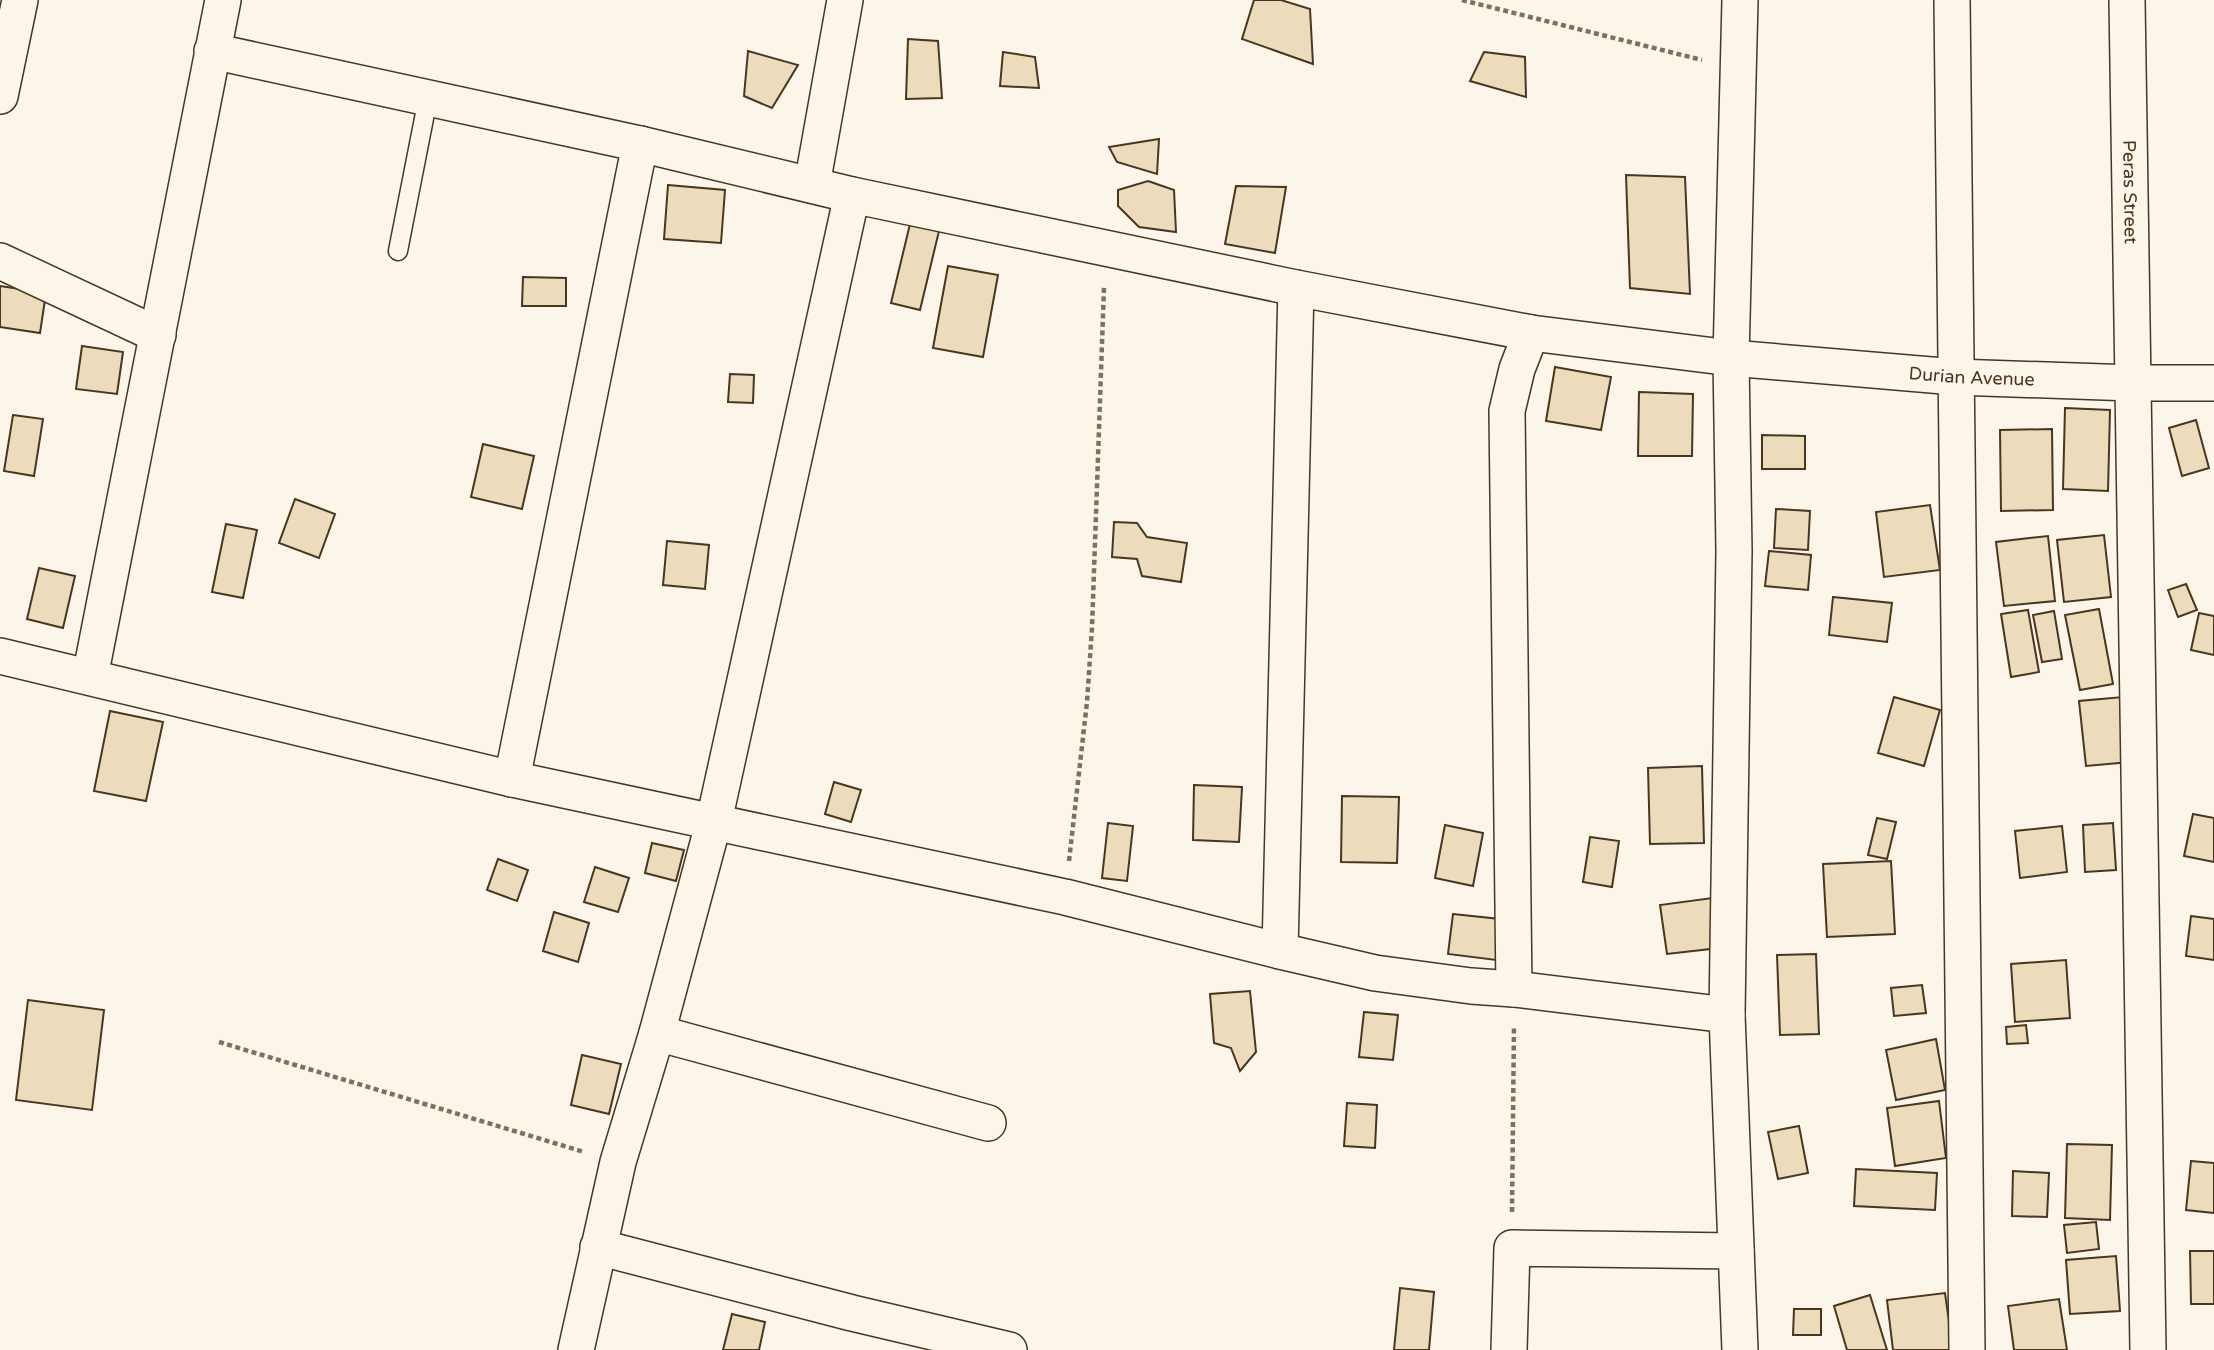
<svg xmlns="http://www.w3.org/2000/svg" width="2214" height="1350" font-family="'Varela Round',sans-serif">
<rect width="100%" height="100%" fill="#fbf6e9"/>
<g fill="#ecdcbc" stroke="#4a3520" stroke-width="2">
<polygon points="1254,0 1281,0 1310,9 1313,64 1242,39"/>
<polygon points="908,39 938,41 942,98 906,99"/>
<polygon points="748,51 798,65 772,108 744,96"/>
<polygon points="1003,52 1035,57 1039,88 1000,86"/>
<polygon points="1484,52 1525,57 1526,97 1470,81"/>
<polygon points="1159,139 1157,174 1117,162 1109,147"/>
<polygon points="1626,175 1685,177 1690,294 1630,288"/>
<polygon points="1148,181 1174,190 1176,232 1139,227 1118,206 1118,190"/>
<polygon points="668,185 725,190 721,243 664,239"/>
<polygon points="1236,186 1286,187 1275,253 1225,244"/>
<polygon points="910,224 939,231 920,310 891,303"/>
<polygon points="948,266 998,275 983,357 933,348"/>
<polygon points="523,277 566,278 566,306 522,306"/>
<polygon points="0,286 46,293 40,333 0,327"/>
<polygon points="82,346 123,352 117,394 76,389"/>
<polygon points="1555,367 1611,377 1601,430 1546,421"/>
<polygon points="730,374 754,375 753,403 728,402"/>
<polygon points="1639,392 1693,394 1692,456 1638,456"/>
<polygon points="2065,408 2110,410 2108,491 2063,489"/>
<polygon points="13,415 43,419 34,476 4,471"/>
<polygon points="2196,420 2209,468 2182,476 2169,428"/>
<polygon points="2052,429 2053,510 2001,511 2000,430"/>
<polygon points="1762,435 1805,436 1805,469 1762,469"/>
<polygon points="483,444 534,456 522,509 471,497"/>
<polygon points="295,499 335,514 319,558 279,543"/>
<polygon points="1930,505 1940,570 1884,577 1876,512"/>
<polygon points="1776,509 1810,511 1808,550 1774,548"/>
<polygon points="1114,522 1137,523 1147,537 1187,543 1181,582 1142,576 1137,559 1112,557"/>
<polygon points="226,524 257,530 243,598 212,592"/>
<polygon points="2104,535 2111,597 2064,602 2057,540"/>
<polygon points="2048,536 2055,601 2004,606 1996,542"/>
<polygon points="667,541 709,545 705,589 663,585"/>
<polygon points="1769,551 1811,555 1808,590 1765,586"/>
<polygon points="39,568 75,576 63,628 27,619"/>
<polygon points="2186,584 2197,610 2178,617 2168,590"/>
<polygon points="1833,597 1892,603 1887,642 1829,635"/>
<polygon points="2099,609 2113,684 2080,690 2065,615"/>
<polygon points="2028,610 2039,672 2011,677 2001,614"/>
<polygon points="2054,611 2062,659 2042,662 2033,615"/>
<polygon points="2199,613 2214,616 2214,655 2191,650"/>
<polygon points="1894,697 1940,710 1924,766 1878,753"/>
<polygon points="2123,697 2130,762 2086,766 2079,701"/>
<polygon points="110,711 163,722 146,801 94,791"/>
<polygon points="1702,766 1704,843 1650,844 1648,768"/>
<polygon points="834,782 861,790 851,822 825,814"/>
<polygon points="1194,785 1242,787 1239,842 1193,840"/>
<polygon points="1342,796 1399,797 1397,863 1341,862"/>
<polygon points="2193,814 2214,818 2214,862 2184,856"/>
<polygon points="1877,818 1896,822 1887,859 1868,855"/>
<polygon points="1108,823 1133,826 1127,881 1102,878"/>
<polygon points="2113,823 2116,870 2085,872 2083,825"/>
<polygon points="1445,825 1483,833 1473,886 1435,878"/>
<polygon points="2062,826 2067,872 2020,878 2015,831"/>
<polygon points="1590,837 1619,841 1612,887 1583,882"/>
<polygon points="652,843 684,850 676,881 645,873"/>
<polygon points="498,859 528,870 517,901 487,890"/>
<polygon points="1891,861 1895,934 1827,937 1823,864"/>
<polygon points="595,867 629,878 618,912 584,902"/>
<polygon points="1712,898 1719,948 1667,954 1660,905"/>
<polygon points="554,912 589,923 578,962 543,951"/>
<polygon points="1453,914 1500,919 1496,960 1448,954"/>
<polygon points="2191,916 2214,919 2214,960 2186,956"/>
<polygon points="1816,954 1819,1034 1780,1035 1777,955"/>
<polygon points="2066,960 2070,1018 2015,1022 2011,964"/>
<polygon points="1922,985 1926,1013 1894,1016 1891,988"/>
<polygon points="1250,991 1256,1052 1240,1071 1231,1048 1214,1043 1210,994"/>
<polygon points="28,1000 104,1010 92,1110 16,1100"/>
<polygon points="1364,1012 1398,1015 1393,1060 1359,1057"/>
<polygon points="2026,1025 2028,1043 2007,1044 2006,1027"/>
<polygon points="1936,1039 1945,1090 1896,1100 1886,1050"/>
<polygon points="582,1055 621,1064 609,1114 571,1105"/>
<polygon points="1939,1101 1946,1158 1895,1166 1887,1108"/>
<polygon points="1347,1103 1377,1105 1375,1148 1344,1146"/>
<polygon points="1799,1126 1808,1173 1778,1179 1768,1132"/>
<polygon points="2067,1144 2112,1145 2110,1220 2065,1218"/>
<polygon points="2191,1161 2214,1163 2214,1213 2186,1210"/>
<polygon points="1856,1169 1937,1173 1935,1210 1854,1206"/>
<polygon points="2013,1171 2049,1173 2047,1217 2012,1216"/>
<polygon points="2096,1222 2099,1249 2067,1253 2064,1225"/>
<polygon points="2190,1251 2214,1251 2214,1304 2191,1304"/>
<polygon points="2116,1256 2120,1311 2070,1314 2066,1260"/>
<polygon points="1400,1288 1434,1292 1429,1350 1394,1350"/>
<polygon points="1945,1293 1953,1350 1893,1350 1887,1300"/>
<polygon points="1870,1295 1887,1350 1847,1350 1834,1306"/>
<polygon points="2059,1299 2067,1350 2014,1350 2008,1306"/>
<polygon points="1794,1309 1821,1309 1821,1335 1793,1335"/>
<polygon points="732,1314 765,1322 759,1350 723,1350"/>
</g>
<g fill="none" stroke-linecap="round" stroke-linejoin="round">
<defs>
<polyline id="service" points="398,251 428,98"/>
<g id="minor">
<polyline points="1952,0 1967,1350"/>
<path id="s1" d="M 2127,0 L 2148,1350"/>
<path id="s2" d="M 212,51 L 640,144 L 852,195 L 1296,288 L 1531,333 L 1731,358 L 1955,377 L 2133,383 L 2214,383"/>
<polyline points="0,96 20,0"/>
<polyline points="812,185 845,0"/>
<polyline points="0,261 158,335"/>
<polyline points="0,656 512,779 1065,897 1280,951 1375,973 1471,986 1514,989 1727,1015"/>
<polyline points="90,677 223,0"/>
<polyline points="512,779 640,144"/>
<polyline points="1280,951 1296,288"/>
<polyline points="1514,989 1507,411 1517,369 1531,333"/>
<polyline points="657,1033 988,1123"/>
<polyline points="598,1247 852,1313 1009,1350"/>
<polyline points="576,1350 618,1162 657,1033 714,821 852,195"/>
<polyline points="1509,1350 1512,1248 1736,1251"/>
<polyline points="1740,1350 1727,1015 1734,551 1731,358 1740,0"/>
</g>
</defs>
<use href="#service" stroke="#4a3520" stroke-width="21"/>
<use href="#minor" stroke="#4a3520" stroke-width="38"/>
<g stroke="#7f6f5c" stroke-width="4.5" stroke-dasharray="5 3.5" stroke-linecap="butt">
<polyline points="1462,0 1702,60"/>
<polyline points="1069,861 1087,702 1092,628 1104,287"/>
<polyline points="219,1042 584,1152"/>
<polyline points="1512,1212 1514,1025"/>
</g>
<use href="#service" stroke="#fbf6e9" stroke-width="18"/>
<use href="#minor" stroke="#fbf6e9" stroke-width="35"/>
</g>
<g text-anchor="middle" dominant-baseline="central" stroke-width="5" stroke-linejoin="round" paint-order="stroke">
<g font-size="18" fill="#4a3520" stroke="#fbf6e9">
<text stroke="none"><textPath href="#s1" startOffset="192">Peras Street</textPath></text>
<text stroke="none"><textPath href="#s2" startOffset="1792">Durian Avenue</textPath></text>
</g>
</g>
</svg>
